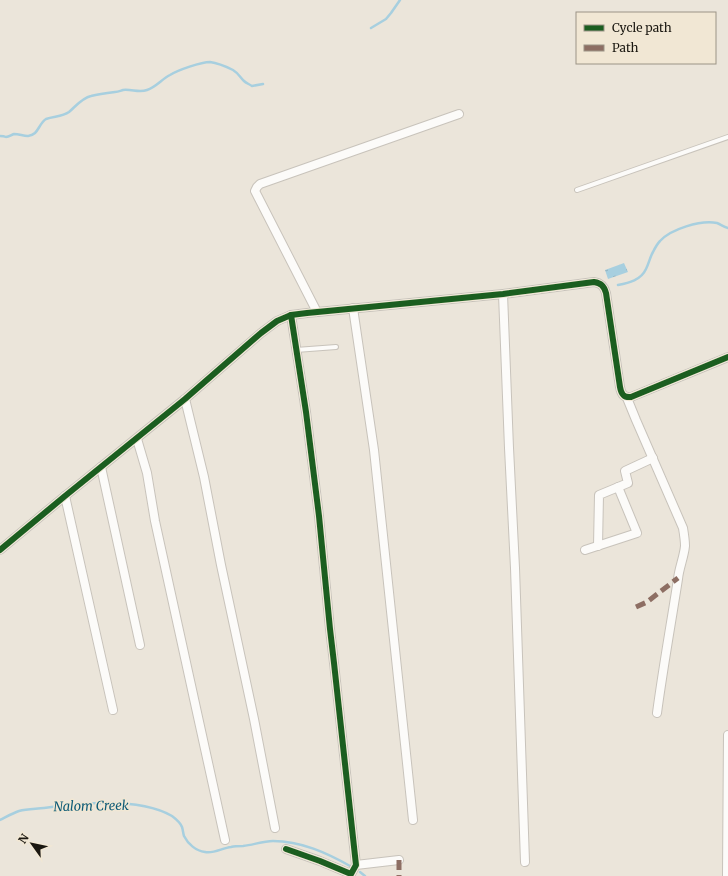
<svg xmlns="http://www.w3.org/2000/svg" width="728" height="876" font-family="Merriweather,serif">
<defs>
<pattern id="water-ripples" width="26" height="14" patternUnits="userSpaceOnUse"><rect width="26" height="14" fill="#a7cfdf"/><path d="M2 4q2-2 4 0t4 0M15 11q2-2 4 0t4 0" fill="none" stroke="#8fb1be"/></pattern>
</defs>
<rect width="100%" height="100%" fill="#ebe5da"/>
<polygon fill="url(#water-ripples)" points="624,263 628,272 608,279 605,270"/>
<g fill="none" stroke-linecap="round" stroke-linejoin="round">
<g stroke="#a7cfdf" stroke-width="2.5">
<polyline points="371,28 386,19 391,13 400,0"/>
<path d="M 0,136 C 2,136 4,136 6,137 C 9,137 11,135 14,134 C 22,134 28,139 35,133 C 39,129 41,122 46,119 C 54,116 62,117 69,112 C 76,106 82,98 91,96 C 99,94 107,93 115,92 C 118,92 120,91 123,90 C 132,89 139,93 147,90 C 156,87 162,79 170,75 C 178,70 201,62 210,62 C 218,63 227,67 233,70 C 238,73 240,77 244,81 C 246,83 249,84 252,86 L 263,84"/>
<path d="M 618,285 C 629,283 641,280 646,269 C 649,263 650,257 653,252 C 655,248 657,244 660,241 C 671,229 700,220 717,223 C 720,224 724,227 728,228"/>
<path d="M 0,820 C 6,817 13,813 19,811 C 27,809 36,809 44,808 C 79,803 140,797 172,816 C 176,819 180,822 182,827 C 183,830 183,833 184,836 C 188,844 196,851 205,852 C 214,854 222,848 231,847 C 235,846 239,846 243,846 C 253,845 263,841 273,841 C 301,841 327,853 350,866"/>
<polyline points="360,872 365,876"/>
</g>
<defs>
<g id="service">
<polyline points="577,190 728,137"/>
<polyline points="296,350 336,347"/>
</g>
<g id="minor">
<polyline points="503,294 509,448 515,568 525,862"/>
<polyline points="353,308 374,450 413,820"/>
<polyline points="317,312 255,191 257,187 260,184 459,114"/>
<path d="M 627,398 L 636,420 L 683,528 C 684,534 685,540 685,546 C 684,557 679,568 678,579 C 671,624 663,668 657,713"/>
<polyline points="185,399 204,477 221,565 254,719 275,828"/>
<polyline points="137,439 147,473 155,521 225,840"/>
<polyline points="101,467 140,645"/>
<polyline points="65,496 113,710"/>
<polyline points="598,546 599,495 628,483 625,471 653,458"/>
<path d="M 0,550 L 65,496 L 185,399 L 261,333 L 277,321 L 291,315 L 307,313 L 503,294 L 594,282 C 601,283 604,286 606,293 L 620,387 C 621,393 623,398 631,397 L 728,357"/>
<polyline points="585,550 637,533 618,487"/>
<polyline points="286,849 320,861 351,874 356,865 334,663 330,629 319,516 306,412 291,315"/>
<polyline points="356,865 399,860"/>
<polyline points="727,876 728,735"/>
</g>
</defs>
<use href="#service" stroke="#c8c3bb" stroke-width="6"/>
<use href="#minor" stroke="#c8c3bb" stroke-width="10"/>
<use href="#service" stroke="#fcfbf9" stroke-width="4"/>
<use href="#minor" stroke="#fcfbf9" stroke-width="8"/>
<g stroke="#8d6e63" stroke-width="5" stroke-dasharray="10 5" stroke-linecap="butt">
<polyline points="636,607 647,602 678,578"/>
<polyline points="399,860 399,876"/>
</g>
<defs>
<g id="cycleway">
<path d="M 0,550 L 65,496 L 185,399 L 261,333 L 277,321 L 291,315 L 307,313 L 503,294 L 594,282 C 601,283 604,286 606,293 L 620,387 C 621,393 623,398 631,397 L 728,357"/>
<polyline points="286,849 320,861 351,874 356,865 334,663 330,629 319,516 306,412 291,315"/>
</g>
</defs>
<use href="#cycleway" stroke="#f1e7d4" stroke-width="8"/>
<use href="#cycleway" stroke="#1b5e20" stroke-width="6"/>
</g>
<g text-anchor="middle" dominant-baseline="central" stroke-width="3" stroke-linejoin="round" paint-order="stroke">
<g font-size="13" font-style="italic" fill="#0e5b77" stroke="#f1e7d4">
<text transform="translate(91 806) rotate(-1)">Nalom Creek</text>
</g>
</g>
<rect x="576" y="12" width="140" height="52" fill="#f1e7d4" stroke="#9b9486"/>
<rect x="584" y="25" width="20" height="6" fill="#1b5e20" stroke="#9b9486"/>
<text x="612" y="32" font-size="12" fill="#1a1710">Cycle path</text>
<rect x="584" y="45" width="20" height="6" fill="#8d6e63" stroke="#9b9486"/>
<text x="612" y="52" font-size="12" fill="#1a1710">Path</text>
<g transform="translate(32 844) rotate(303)" stroke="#f1e7d4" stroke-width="3" paint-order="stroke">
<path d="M0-3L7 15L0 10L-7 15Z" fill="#1a1710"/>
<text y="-6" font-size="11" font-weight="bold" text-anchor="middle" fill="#1a1710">N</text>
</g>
</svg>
